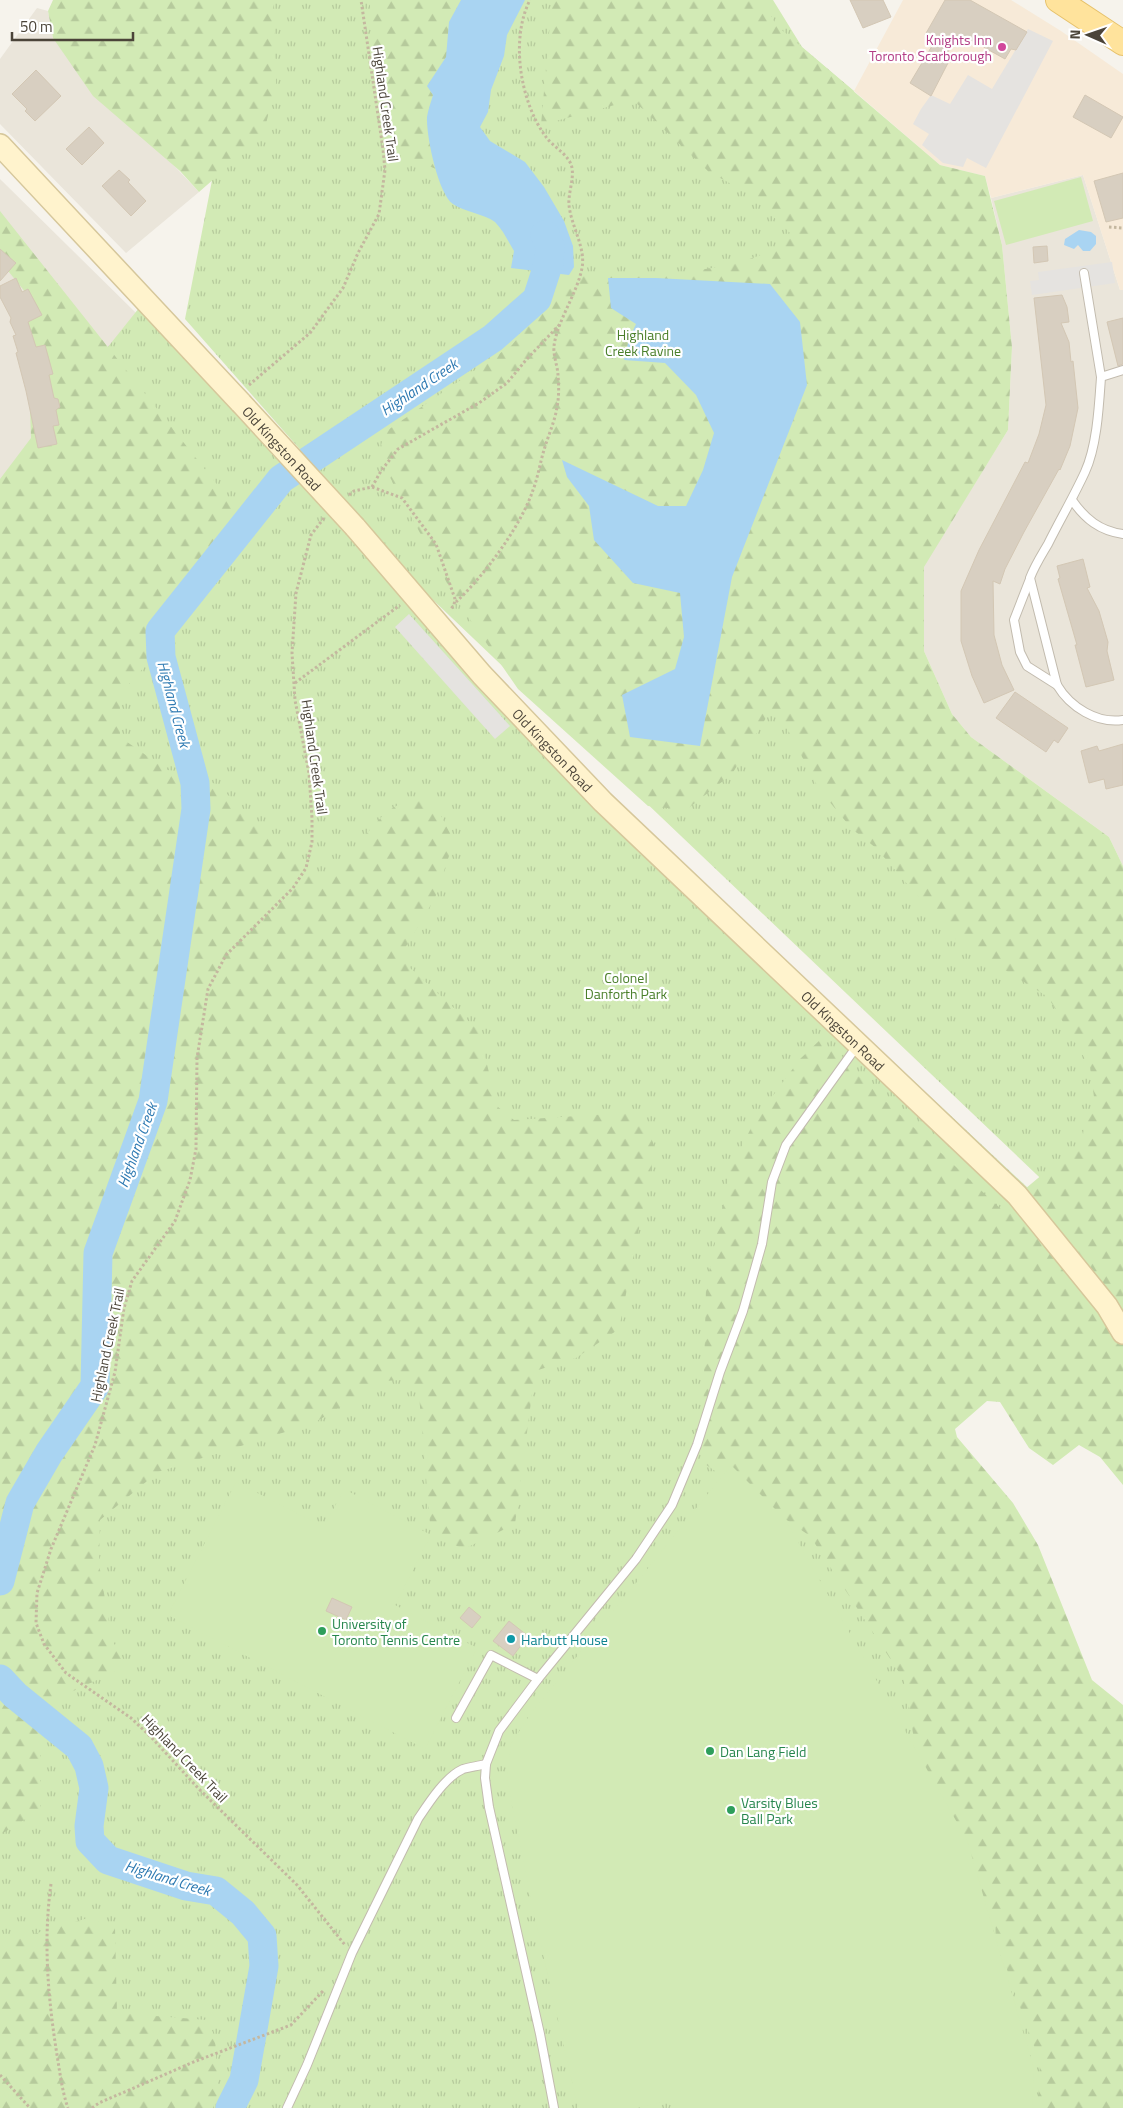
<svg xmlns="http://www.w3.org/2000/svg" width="1123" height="2108" font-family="'Titillium Web',sans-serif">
<defs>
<pattern id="grass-tufts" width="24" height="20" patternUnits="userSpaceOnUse" patternTransform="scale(1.25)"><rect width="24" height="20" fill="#d2eab5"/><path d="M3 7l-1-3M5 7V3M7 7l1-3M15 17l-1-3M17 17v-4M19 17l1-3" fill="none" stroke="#b6ca9c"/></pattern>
<pattern id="forest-firs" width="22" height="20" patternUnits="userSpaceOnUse" patternTransform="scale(1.25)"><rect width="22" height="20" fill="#d2eab5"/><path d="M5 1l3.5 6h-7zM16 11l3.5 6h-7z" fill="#b6ca9c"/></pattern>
</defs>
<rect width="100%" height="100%" fill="#f6f3ec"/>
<g fill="#eae5da">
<polygon points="37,8 48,11 53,38 199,192 126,253 0,124 0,59"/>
<polygon points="1083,175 1120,290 1123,290 1123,866 1109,837 971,737 952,714 924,651 923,567 1008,430 1012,347 1002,245 991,198"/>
<polygon points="0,179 136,313 0,482"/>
</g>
<polygon fill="#f7ead8" points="903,0 1011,0 1061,31 1123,74 1123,290 1120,290 1083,175 991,198 985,176 940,165 854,91"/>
<g fill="url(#grass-tufts)">
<polygon points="114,0 773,0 802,47 854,91 887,613 903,728 1111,900 1123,1177 1056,1193 431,598 185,319 214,170"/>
<polygon points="139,308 442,639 1044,1203 895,1355 1123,2108 0,2108 0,482"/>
</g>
<g fill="url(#forest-firs)">
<polygon points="53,0 273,0 276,83 263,136 199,192 180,171 93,96 53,38 48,11"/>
<polygon points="370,0 461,0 449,22 447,57 427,86 433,95 427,117 436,169 388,149 370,23"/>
<path d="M 552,0 L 763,0 L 776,25 L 940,165 L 985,176 L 1002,245 L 1012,347 L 1008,430 L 924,567 L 924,651 L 952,714 L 971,737 L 1109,837 L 1123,866 L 1123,1485 L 1100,1457 L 1079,1445 L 1053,1465 L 1029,1448 L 1000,1402 L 987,1401 L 955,1429 L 957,1437 L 1013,1503 L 1038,1545 L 1092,1680 L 1123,1705 L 1123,2108 L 1038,2108 L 1040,2063 L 1009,1976 L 993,1919 L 926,1810 L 904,1680 L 810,1536 L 702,1462 L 706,1287 L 730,1170 L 755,1120 L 800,1059 L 820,1040 L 1001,1209 L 1080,1143 L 1094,1097 L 1090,1067 L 1048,997 L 954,938 L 876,848 L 852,829 L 819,789 L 779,713 L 769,713 L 732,774 L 686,810 L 648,806 L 518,689 L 454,596 L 378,455 L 385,432 L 512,345 L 569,275 C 632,274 718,278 774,249 C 780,246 785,238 790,233 L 750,194 L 709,172 L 633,100 L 541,125 Z"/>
<polygon points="0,211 238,511 179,600 146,665 120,694 120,737 167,770 189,772 217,785 323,882 386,812 412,797 435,804 454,841 435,898 402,953 410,968 478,1030 498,1107 514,1120 641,1112 655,1148 619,1329 576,1358 535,1371 515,1524 464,1549 431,1535 419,1395 403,1380 383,1381 314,1423 158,1472 100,1520 99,1564 112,1640 127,1666 67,1694 46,1715 40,1735 40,1810 0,1835 0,479 31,438 26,293 0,261"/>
<polygon points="88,1918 115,1928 117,2013 207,2020 215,2037 218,2092 213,2108 0,2108 0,1944"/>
</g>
<g fill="#d2eab5">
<polygon points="1081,177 1093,221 1006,245 994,201"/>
<polygon points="731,1465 785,1519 967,1840 1034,2069 1032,2108 672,2108 670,2100 637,2108 578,2108 531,1901 507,1781 511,1744 529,1716"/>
<polygon points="236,1482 324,1527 344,1489 431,1535 395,1605 477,1648 425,1749 168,1615"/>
</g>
<g fill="#e5e3e0">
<polygon points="1028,29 1053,41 986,168 967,158 963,167 943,163 922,145 929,134 913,124 921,109 931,95 950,104 968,75 992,89"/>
<polygon points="1112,262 1115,283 1032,295 1030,281 1039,280 1038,272"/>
<polygon points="409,614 510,726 495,739 395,627"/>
</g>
<g fill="#a9d4f2">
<path d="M 461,0 L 525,0 L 507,35 L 504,56 L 491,90 L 488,112 L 480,127 L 490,141 L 525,162 L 544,187 L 564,221 L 573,246 L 574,267 L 569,275 L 511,268 L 514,251 C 508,241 503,230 495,222 C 485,214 464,212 453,204 C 438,194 426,135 427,117 C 428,110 431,102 433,95 L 427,86 L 446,57 L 449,22 Z"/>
<polygon points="1079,230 1091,232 1096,236 1096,244 1090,251 1083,251 1078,245 1074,249 1064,245 1065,239"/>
<polygon points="608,278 656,278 770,284 800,322 807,385 732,577 700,746 630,737 622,695 675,669 684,637 680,593 633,583 594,540 589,506 567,477 562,460 658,506 686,506 703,470 714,433 696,395 665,363 624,360 629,339 636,324 611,308"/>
</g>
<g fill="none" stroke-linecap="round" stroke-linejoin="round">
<g stroke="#a9d4f2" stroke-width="29">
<polyline points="0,1581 20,1503 49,1453 95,1386 98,1253 153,1101 196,809 195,783 161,657 160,631 281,479 493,338 537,299 549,262 550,246 545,235"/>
<polyline points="0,1679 15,1695 79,1747 89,1766 94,1788 89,1826 90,1841 108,1860 186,1886 216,1891 243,1913 262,1936 264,1966 244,2080 230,2108"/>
</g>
</g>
<g fill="#d8cfc1" stroke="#d3c7b4">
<polygon points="850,0 883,0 891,17 863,28"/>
<polygon points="945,0 970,0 1027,32 1016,50 1011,49 1005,59 964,36 963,38 958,35 943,60 948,63 931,96 910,83 935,41 925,35"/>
<polygon points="36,70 61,96 35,121 25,111 27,109 12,94"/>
<polygon points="1085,95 1123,117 1111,138 1073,117"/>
<polygon points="89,127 104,143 82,165 66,149"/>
<polygon points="119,170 130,180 128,182 146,201 131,216 102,186"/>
<polygon points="1123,173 1123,218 1106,222 1094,181"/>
<polygon points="1047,246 1048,261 1034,263 1033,247"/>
<polygon points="0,249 16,263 0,281"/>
<polygon points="16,278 22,292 28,289 42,315 28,322 36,347 45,345 53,374 49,375 54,398 58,399 60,407 56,410 59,425 53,426 57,444 38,448 26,391 16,353 18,352 13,336 16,335 10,322 11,318 0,297 0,286"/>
<polygon points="1062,295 1067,307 1069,322 1061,323 1069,342 1071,362 1073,361 1078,408 1070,446 1060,470 1059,469 1024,532 1005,569 1000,584 993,581 994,635 1002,665 1014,690 984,703 972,676 961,641 961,591 979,550 1025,462 1028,463 1039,434 1046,405 1034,298"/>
<polygon points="1123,318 1123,364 1118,366 1107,322"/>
<polygon points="1083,559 1090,587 1087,588 1099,611 1108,642 1107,651 1114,680 1086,687 1075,645 1077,645 1058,579 1060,578 1057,566"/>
<polygon points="1015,692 1068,728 1058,743 1054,740 1046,752 996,718"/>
<polygon points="1123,744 1123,785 1106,789 1104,779 1089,783 1081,751 1097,746 1099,751"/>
<polygon points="332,1598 352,1607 346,1620 326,1611"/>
<polygon points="469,1607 481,1617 472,1628 460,1618"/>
<polygon points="509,1621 528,1636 513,1656 493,1641"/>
</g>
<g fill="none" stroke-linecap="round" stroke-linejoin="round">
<defs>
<g id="lane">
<polyline points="1084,273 1101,377"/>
<path d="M 1123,370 L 1101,377 C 1099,406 1097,446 1085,472 C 1074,496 1060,520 1048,544 C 1041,556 1035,565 1030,578 L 1057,685 C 1070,707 1097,724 1123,720"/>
<path d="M 1072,500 C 1085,519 1100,531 1123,534"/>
<polyline points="1030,579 1014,620 1020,652 1027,666 1057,685"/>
<polyline points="456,1718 491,1655 538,1679"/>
<path d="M 287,2108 L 307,2065 L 352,1953 L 418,1819 C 428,1804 445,1777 463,1769 C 470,1767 478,1766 486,1764"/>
<polyline points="554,2108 540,2034 489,1807 485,1778 486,1764 499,1731 538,1679 636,1559 672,1505 697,1445 720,1372 743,1311 762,1244 772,1182 786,1145 857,1046"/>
</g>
<g id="secondary">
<polyline points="0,145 241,403"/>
<path id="s1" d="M 355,527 L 482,675 L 603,802 L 1017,1195 L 1107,1306 L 1123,1333"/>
</g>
<polyline id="primary" points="1058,0 1123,43"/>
</defs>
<use href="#lane" stroke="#c2bbae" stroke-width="10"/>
<use href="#secondary" stroke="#d6c79b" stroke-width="24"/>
<use href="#primary" stroke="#e6c16a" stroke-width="26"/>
<g stroke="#c4b79f" stroke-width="3" stroke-dasharray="2.5 2.5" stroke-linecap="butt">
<polyline points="1109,227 1123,228"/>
<polyline points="249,385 310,333 343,288 358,253 379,214 385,170 383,149 361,0"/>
<polyline points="372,487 381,471 398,449 479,403 507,383 526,360 561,323"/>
<polyline points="349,495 354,491 372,487 402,498 436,544 455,599 454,605 450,610"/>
<polyline points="324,518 311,535 296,593 292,653 295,700 309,773 312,818 312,842 306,868 293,888 226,955 208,989 197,1058 196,1149 190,1180 175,1221 132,1281 124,1308 115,1372 95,1445 51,1549 37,1593 36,1623 44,1644 66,1673 131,1718 152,1738 198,1788 297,1885 345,1945"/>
<path d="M 456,602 C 484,576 521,526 533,490 C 538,477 540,463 544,450 C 548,436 555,421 557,407 C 559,397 559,386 558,376 C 558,367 553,356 554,346 C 557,321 577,294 582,268 C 586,248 571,226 569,205 C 568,193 574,180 572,168 C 570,155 553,147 546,137 C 520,102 510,39 530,0"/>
<polyline points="295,683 400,605"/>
<path d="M 51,1884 C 43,1941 48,1998 57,2055 C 60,2073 62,2091 68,2108"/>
<polyline points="0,2075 30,2108"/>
<polyline points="92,2108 99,2103 196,2061 291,2025 323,1991"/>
</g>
<use href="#lane" stroke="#fff" stroke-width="8"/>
<use href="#secondary" stroke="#fff3cd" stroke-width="21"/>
<use href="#primary" stroke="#ffe39c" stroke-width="24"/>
<defs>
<g id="secondary-bridge">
<path id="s2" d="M 241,403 L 355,527"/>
</g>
</defs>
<use href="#secondary-bridge" stroke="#d6c79b" stroke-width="24" stroke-linecap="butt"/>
<use href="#secondary-bridge" stroke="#fff3cd" stroke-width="21"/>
</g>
<circle fill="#d1479c" stroke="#fff" stroke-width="2" cx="1002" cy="47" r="5"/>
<g fill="#2e9e5b" stroke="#fff" stroke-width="2">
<circle cx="322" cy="1631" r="5"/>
<circle cx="710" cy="1751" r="5"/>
<circle cx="731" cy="1810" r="5"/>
</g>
<circle fill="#0f9aa8" stroke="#fff" stroke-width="2" cx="511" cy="1639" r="5"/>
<g text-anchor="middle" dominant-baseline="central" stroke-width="4.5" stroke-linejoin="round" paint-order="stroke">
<g font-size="14" fill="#b23c85" stroke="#fff" text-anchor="end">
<text x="992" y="39">Knights Inn<tspan x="992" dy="16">Toronto Scarborough</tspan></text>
</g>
<g font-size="14" fill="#4b4439" stroke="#fff">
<text transform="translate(386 104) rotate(82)">Highland Creek Trail</text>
<text stroke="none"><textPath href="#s2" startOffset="61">Old Kingston Road</textPath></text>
<text stroke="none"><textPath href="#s1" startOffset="298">Old Kingston Road</textPath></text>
<text transform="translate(315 757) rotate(82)">Highland Creek Trail</text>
<text stroke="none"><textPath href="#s1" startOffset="702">Old Kingston Road</textPath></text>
<text transform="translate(107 1345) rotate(-78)">Highland Creek Trail</text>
<text transform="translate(185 1758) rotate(46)">Highland Creek Trail</text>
</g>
<g font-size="14" fill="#4a7f2a" stroke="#fff">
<text x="643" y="334">Highland<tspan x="643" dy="16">Creek Ravine</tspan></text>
<text x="626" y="977">Colonel<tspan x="626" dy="16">Danforth Park</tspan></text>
</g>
<g font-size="14" fill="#27864d" stroke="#fff" text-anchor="start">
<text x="332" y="1623">University of<tspan x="332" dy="16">Toronto Tennis Centre</tspan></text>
<text x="720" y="1751">Dan Lang Field</text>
<text x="741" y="1802">Varsity Blues<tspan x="741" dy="16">Ball Park</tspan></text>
</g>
<g font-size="14" fill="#0d838f" stroke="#fff" text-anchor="start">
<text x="521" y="1639">Harbutt House</text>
</g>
<g font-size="15" font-style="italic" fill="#2e7ab2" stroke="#fff">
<text transform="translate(419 387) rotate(-34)">Highland Creek</text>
<text transform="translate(174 704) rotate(75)">Highland Creek</text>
<text transform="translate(137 1145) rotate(-70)">Highland Creek</text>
<text transform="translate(168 1878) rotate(17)">Highland Creek</text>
</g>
</g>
<g transform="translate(1088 35) rotate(272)" stroke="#ffffff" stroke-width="4" paint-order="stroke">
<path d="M0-4L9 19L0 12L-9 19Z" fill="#4b4439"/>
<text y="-8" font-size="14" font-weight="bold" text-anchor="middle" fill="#4b4439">N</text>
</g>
<path d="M12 32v8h121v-8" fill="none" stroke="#4b4439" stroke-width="2.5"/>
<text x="20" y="32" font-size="15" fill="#4b4439" stroke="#ffffff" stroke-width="4" paint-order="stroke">50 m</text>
</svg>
